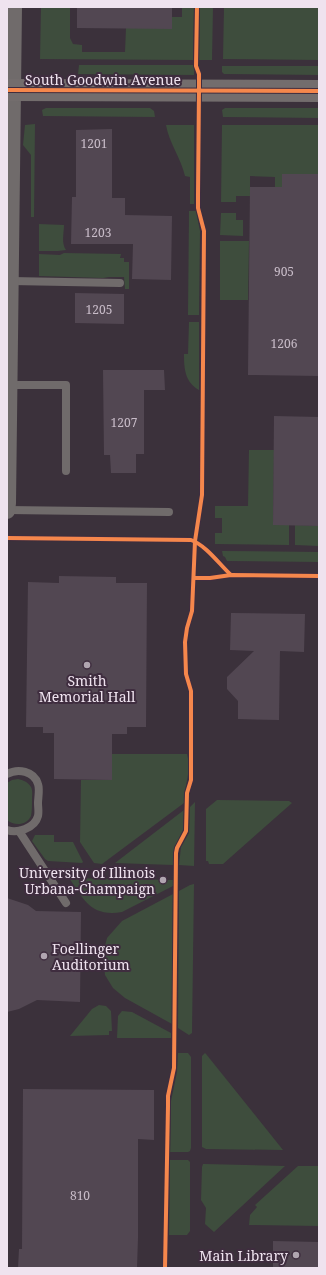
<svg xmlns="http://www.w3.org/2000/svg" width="326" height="1275" font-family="'Noto Serif',serif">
<rect width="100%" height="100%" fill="#3b313b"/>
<g fill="#3e4d3d">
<polygon points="41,7 70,7 70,38 73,44 82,45 82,52 125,52 126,28 172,17 182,17 182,7 194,7 193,60 40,59"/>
<polygon points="200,7 213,7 212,60 199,60"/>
<polygon points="224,7 319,7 319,60 223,59"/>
<polygon points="79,65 194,65 194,75 78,74"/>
<polygon points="222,66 319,66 319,75 224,74 222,72"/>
<polygon points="46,108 150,108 154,111 155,117 43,116 42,110"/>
<polygon points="225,108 319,108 319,118 223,117 222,110"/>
<polygon points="35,124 34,217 31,217 31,155 23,145 25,125"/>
<path d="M 166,125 L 194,125 L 194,204 L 190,204 L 190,177 L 185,176 C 181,158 169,143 166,125 Z"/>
<polygon points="222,125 319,125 319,174 283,174 282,187 275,187 275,177 250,176 250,196 236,196 236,202 221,202"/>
<polygon points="189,211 196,211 200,231 199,315 188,315"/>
<polygon points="221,213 236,213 236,220 243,220 243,236 220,235"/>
<path d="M 39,224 L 64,225 C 64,233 61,243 66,250 L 58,251 L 39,251 Z"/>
<polygon points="220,241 249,241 248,300 220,300"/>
<polygon points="64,253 121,254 120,258 124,258 124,262 129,262 129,289 125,289 124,277 109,277 103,278 39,276 39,254 60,255"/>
<path d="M 189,322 L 199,322 L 199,390 C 185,382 184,369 184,354 L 188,354 Z"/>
<polygon points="249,450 274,450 273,525 289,525 289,545 215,544 215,533 222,533 222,518 215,518 215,506 248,506"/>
<polygon points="295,525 319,526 319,546 295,545"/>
<polygon points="222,551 319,552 319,562 227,561 225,557 223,556"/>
<path d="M 112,754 L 187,754 C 192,770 184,787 184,803 L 102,864 L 94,863 L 80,842 L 81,780 L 112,780 Z"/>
<path d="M 18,779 C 23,780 28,782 31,787 C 33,791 32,796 32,800 C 32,805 32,811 31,816 C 26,826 14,826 7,820 L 7,783 L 12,780 Z"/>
<polygon points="217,800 289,801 292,803 223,864 209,864 208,861 206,861 206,809"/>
<polygon points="195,802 194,866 179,865 181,847 189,833 190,807"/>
<polygon points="184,810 183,830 175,847 173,865 115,863"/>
<polygon points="35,835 54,835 54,842 73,842 83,862 82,863 48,861 45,859 32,841"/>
<path d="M 69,878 L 173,880 L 173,886 L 122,912 C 91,917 84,900 69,878 Z"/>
<polygon points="194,884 192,1033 189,1035 178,1028 179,891 190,885"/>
<polygon points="173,894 172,1024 125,998 113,988 105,975 103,954 107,938 122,921"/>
<polygon points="99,1005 106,1006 111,1011 112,1031 109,1031 109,1035 70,1036 92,1009"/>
<polygon points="122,1011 132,1012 171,1033 171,1038 117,1038 118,1016"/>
<polygon points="178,1053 188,1053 191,1057 191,1148 190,1151 188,1152 170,1152 171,1101 177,1072"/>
<polygon points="205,1053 206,1054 283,1150 206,1149 202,1147 202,1056"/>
<polygon points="170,1160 188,1160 190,1162 190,1231 187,1235 169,1235"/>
<polygon points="203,1164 205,1164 285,1166 214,1232 205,1224 206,1208 201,1200 202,1167"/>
<polygon points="298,1166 319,1166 319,1226 249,1225 250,1215 257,1207 255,1205"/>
</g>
<g fill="#524752">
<polygon points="77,7 172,7 172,29 77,28"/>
<polygon points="112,129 112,198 125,198 125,215 172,216 171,280 132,279 133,244 71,244 72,197 76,197 76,130"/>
<polygon points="282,174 319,174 319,376 248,375 250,187 282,187"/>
<polygon points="75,293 124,294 124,324 75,323"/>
<polygon points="103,370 164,370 165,390 144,390 144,454 136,454 136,473 111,473 110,455 104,455"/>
<polygon points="274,416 319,417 319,526 273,525"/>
<polygon points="59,576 116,577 116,583 147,583 146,727 127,727 127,734 112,734 112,780 54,779 54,733 43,733 43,727 26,727 28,582 59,583"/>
<polygon points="231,613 305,614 304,652 280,651 279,720 238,719 238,701 227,689 227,677 254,651 230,650"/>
<polygon points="7,898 28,905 36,911 81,912 80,1002 37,1000 19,1009 7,1012"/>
<polygon points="23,1089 154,1090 154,1140 138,1139 138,1238 137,1268 18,1268 19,1249 22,1249"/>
<polygon points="273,1241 319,1242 319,1268 273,1268"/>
</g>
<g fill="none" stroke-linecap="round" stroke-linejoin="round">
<g stroke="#706b6b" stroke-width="8">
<polyline points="11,281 120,283"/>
<polyline points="10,385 66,385 66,471"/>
<polyline points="7,510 169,512"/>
<path d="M 7,774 C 18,768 34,771 38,784 C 40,790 38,798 38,803 C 38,807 39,812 38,816 C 35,828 17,834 7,830"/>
<polyline points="19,831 66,903"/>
</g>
<polyline stroke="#706b6b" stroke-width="16" points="7,511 8,503 14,7"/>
<polyline stroke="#736d6d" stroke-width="22" points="7,90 319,91"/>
<defs>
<g id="cycleway">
<polyline points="7,90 319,91"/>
<path d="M 7,538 L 191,540 C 207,546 219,564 231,575"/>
<polyline points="194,578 210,578 231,575 319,576"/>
<polyline points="165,1268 168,1106 168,1096 174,1068 176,853 177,848 186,831 187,793 191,780 191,691 186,674 185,642 187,628 192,611 195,541 202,495 204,231 198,208 198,194 199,90 199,74 196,66 197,7"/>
</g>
</defs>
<use href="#cycleway" stroke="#3f2d3f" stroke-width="6"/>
<use href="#cycleway" stroke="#f5874c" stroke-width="4"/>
</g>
<g fill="#b0a5b0" stroke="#3f2d3f" stroke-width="1.5">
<circle cx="87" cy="665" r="4"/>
<circle cx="163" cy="880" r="4"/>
<circle cx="44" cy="956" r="4"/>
<circle cx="296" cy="1255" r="4"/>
</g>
<g text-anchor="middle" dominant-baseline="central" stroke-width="4" stroke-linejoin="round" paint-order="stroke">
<g font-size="12" fill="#c8bcc8">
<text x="94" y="143">1201</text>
<text x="98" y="232">1203</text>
<text x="284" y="271">905</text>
<text x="99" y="309">1205</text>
<text x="284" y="343">1206</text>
<text x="124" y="422">1207</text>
<text x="80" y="1195">810</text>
</g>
<g font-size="14" fill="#efe3ef" stroke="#3f2d3f">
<text x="103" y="79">South Goodwin Avenue</text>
</g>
<g font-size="14" fill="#efe3ef" stroke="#3f2d3f" text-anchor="end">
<text x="87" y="680" text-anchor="middle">Smith<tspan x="87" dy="16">Memorial Hall</tspan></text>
<text x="155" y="872">University of Illinois<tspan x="155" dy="16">Urbana-Champaign</tspan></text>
<text x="52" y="948" text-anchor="start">Foellinger<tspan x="52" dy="16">Auditorium</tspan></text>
<text x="288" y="1255">Main Library</text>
</g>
</g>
<rect width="326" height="1275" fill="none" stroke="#efe3ef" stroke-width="16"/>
</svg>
